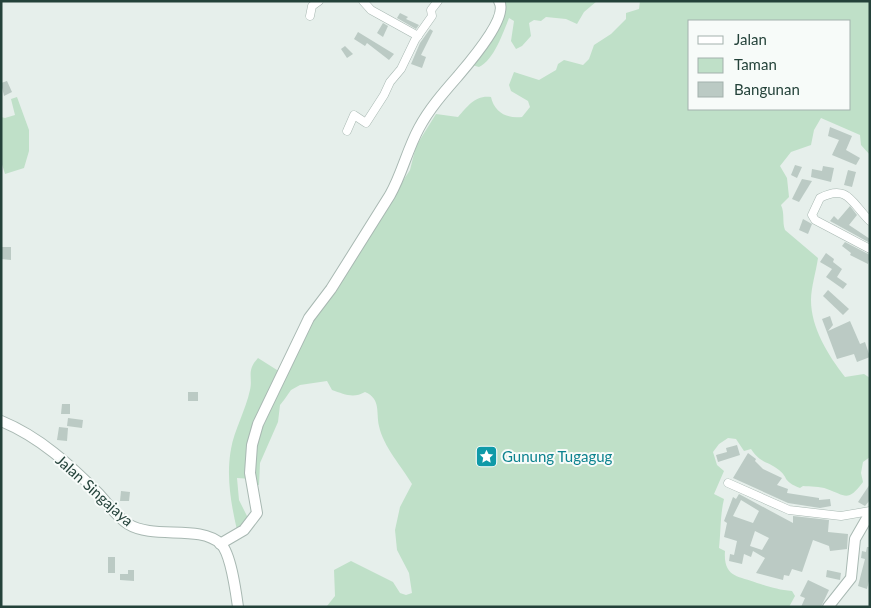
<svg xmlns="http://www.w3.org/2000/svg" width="871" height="608" font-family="Lato,sans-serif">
<rect width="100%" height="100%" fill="#e6efeb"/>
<g fill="#bfe0c8" fill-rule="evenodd">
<path d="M 500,1 L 597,1 L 584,12 L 577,24 L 566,19 L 546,17 L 541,21 L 534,20 L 529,23 L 531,36 L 522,46 L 516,49 L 511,41 L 514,21 L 509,18 C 503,33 494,60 479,67 L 472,65 Z"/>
<path d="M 640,1 L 870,1 L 870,155 L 861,145 L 860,135 L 821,118 L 814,130 L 811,145 L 791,152 L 780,166 L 787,178 L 789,197 L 781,205 C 785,214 782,222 785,230 L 818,258 C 816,272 811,287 811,300 C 811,328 828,355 845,377 L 864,374 L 870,378 L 870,457 L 863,462 L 861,473 L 863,482 C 848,502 846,496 827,489 C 820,486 810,487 803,486 L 800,488 C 782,481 789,478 779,470 C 768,461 761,464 751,449 L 744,451 L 736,439 L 728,438 L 719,444 L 713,452 L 717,465 L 724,471 L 714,494 L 724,499 C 720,516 721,530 719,548 L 725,551 C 723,578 739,576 757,583 C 770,587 779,590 792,591 L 795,596 L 789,607 L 316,607 L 327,606 L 335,596 L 334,570 L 351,561 L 393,582 L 400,593 L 406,595 L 412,593 L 409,573 L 397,550 L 395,530 L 400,507 L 412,484 C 402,467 383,446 379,426 C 376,411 381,399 365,392 C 353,399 344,394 332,390 L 327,381 L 300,385 L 291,390 L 284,400 L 280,405 L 278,422 L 260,463 L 259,485 L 254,484 L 252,479 L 237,478 L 239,500 L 248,518 L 237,530 C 231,504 226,476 231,449 C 234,431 246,409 250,390 C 253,377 246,371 258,358 L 277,370 L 288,370 L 310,323 L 410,170 L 416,146 L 436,114 L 458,117 C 468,106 475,95 491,97 C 494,112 507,119 522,117 L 530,107 L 528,101 L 511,91 L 509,85 L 514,72 L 539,80 L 556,70 L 558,64 L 564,60 L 583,65 L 589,59 L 594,45 L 611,34 L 626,19 L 626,13 L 639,9 ZM 690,21 L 850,21 L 850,109 L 690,109 Z"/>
<polygon points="17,97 29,130 29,151 24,168 5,174 1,161 1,117 5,118 15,115 11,99"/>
</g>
<g fill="#bbcac4" fill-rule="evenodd">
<polygon points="400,13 408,17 406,19 419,25 416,29 397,18"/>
<polygon points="383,23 388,26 383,37 377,33"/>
<polygon points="430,29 433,31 421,55 426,57 422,68 411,64 420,43"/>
<polygon points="358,32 394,54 389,60 367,43 365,46 354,39"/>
<polygon points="345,46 353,54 347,58 341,49"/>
<polygon points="7,81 12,92 4,96 1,83"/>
<polygon points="830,127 852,136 846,150 860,158 856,165 832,155 839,140 828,136"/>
<polygon points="795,165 802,167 797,178 791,175"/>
<polygon points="823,166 834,168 831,182 811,177 812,169 822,171"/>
<polygon points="848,170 856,172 852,187 844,185"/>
<polygon points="802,179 812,181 799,202 792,199"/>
<polygon points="850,206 857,215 849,225 870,239 870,243 830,221 834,216 838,220"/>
<polygon points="803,219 812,224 808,234 799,230"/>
<polygon points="845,242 870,255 868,264 850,255 851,253 842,246"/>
<polygon points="2,247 11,247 11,260 1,259"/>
<polygon points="826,253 834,259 833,262 842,269 837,277 847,284 843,289 826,277 832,269 820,262"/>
<polygon points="828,290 849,309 843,315 823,296"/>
<polygon points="830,316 833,325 828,331 850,321 860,344 865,342 870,357 857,362 854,354 837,359 822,319"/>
<rect x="188" y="392" width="10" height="9"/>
<polygon points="62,404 70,404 70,414 61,414"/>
<polygon points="68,418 83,420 82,428 67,426"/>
<polygon points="59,427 68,428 67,441 57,440"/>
<polygon points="737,445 740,455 718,462 716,455 727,452 726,448"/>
<polygon points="748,453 756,459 755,461 763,469 782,478 777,485 788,489 787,493 819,498 819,500 830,499 831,506 820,508 788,503 733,478"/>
<polygon points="870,484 870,500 865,506 858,502"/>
<polygon points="121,491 130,492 129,501 120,501"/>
<path d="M 739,494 L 793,523 L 793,516 L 829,520 L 828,532 L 848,534 L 847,549 L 830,551 L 829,546 L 813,540 L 802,572 L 792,569 L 789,576 L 784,575 L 783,580 L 756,573 L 765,558 L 753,551 L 751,557 L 744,554 L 742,564 L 729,561 L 730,554 L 734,555 L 737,541 L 724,537 L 727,523 L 724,521 L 733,497 L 736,499 ZM 741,500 L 759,511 L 753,523 L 733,516 ZM 755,531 L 769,538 L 762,550 L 750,546 Z"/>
<polygon points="867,547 870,547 870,577 867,589 858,586 865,559 861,558 862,551 866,552"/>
<rect x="108" y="557" width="7" height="16"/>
<polygon points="128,570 134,570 134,581 120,580 120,574 128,574"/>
<polygon points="827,570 841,573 840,580 826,577"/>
<polygon points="808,580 829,590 821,607 801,607 805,598 800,596"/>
</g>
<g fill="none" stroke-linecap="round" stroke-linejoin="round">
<defs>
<g id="minor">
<polyline points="363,1 371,10 418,36"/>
<polyline points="310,16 312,6 319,1"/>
<polyline points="347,131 354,115 366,123 384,95 390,82 401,69 415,40 432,16 431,10 438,1"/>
<path d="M 870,221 C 852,204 848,183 820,198 L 812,215 L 815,220 L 870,249"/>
<polyline points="728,483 789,510 841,516 870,511"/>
</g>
<g id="tertiary">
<path d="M 1,421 C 40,437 70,465 99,494 C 108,504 117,517 128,524 C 154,540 199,524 221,544 C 231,554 236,593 238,607"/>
<path d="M 220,544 L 244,530 L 257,513 L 250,473 L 252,445 L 258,424 L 309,318 L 331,289 L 390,195 C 402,174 407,150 419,128 C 429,109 444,92 458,76 C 469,63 509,17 499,1"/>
<polyline points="828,607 851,578 855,539 870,513"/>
</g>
</defs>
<use href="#minor" stroke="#a8b8b2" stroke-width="9"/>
<use href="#tertiary" stroke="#a8b8b2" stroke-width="12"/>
<use href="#minor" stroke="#fff" stroke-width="8"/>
<use href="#tertiary" stroke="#fff" stroke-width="10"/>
</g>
<defs>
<symbol id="sight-square" viewBox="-11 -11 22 22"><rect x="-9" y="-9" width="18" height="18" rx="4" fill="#0f9aa8" stroke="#f7fbf9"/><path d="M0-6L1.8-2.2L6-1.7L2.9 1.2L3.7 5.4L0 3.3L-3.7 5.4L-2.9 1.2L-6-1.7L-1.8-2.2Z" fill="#fff"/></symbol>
</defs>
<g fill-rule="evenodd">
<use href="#sight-square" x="474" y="444" width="25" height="25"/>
</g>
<g text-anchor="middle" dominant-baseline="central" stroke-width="4" stroke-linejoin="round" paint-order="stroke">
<g font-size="15" fill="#0d838f" stroke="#f7fbf9" text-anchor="start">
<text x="502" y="456">Gunung Tugagug</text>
</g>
<g font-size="15" fill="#24423a" stroke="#f7fbf9">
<text transform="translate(95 490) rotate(42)">Jalan Singajaya</text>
</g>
</g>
<rect width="871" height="608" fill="none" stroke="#24423a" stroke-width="5"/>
<rect x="688" y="20" width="162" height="90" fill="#f7fbf9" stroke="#a3b1ad"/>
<rect x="698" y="36" width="25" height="8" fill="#ffffff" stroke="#a3b1ad"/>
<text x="734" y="45" font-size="15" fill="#24423a">Jalan</text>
<rect x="698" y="58" width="25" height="15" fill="#bfe0c8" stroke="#a3b1ad"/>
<text x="734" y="70" font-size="15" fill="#24423a">Taman</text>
<rect x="698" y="82" width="25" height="15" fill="#bbcac4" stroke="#a3b1ad"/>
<text x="734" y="95" font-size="15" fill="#24423a">Bangunan</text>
</svg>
